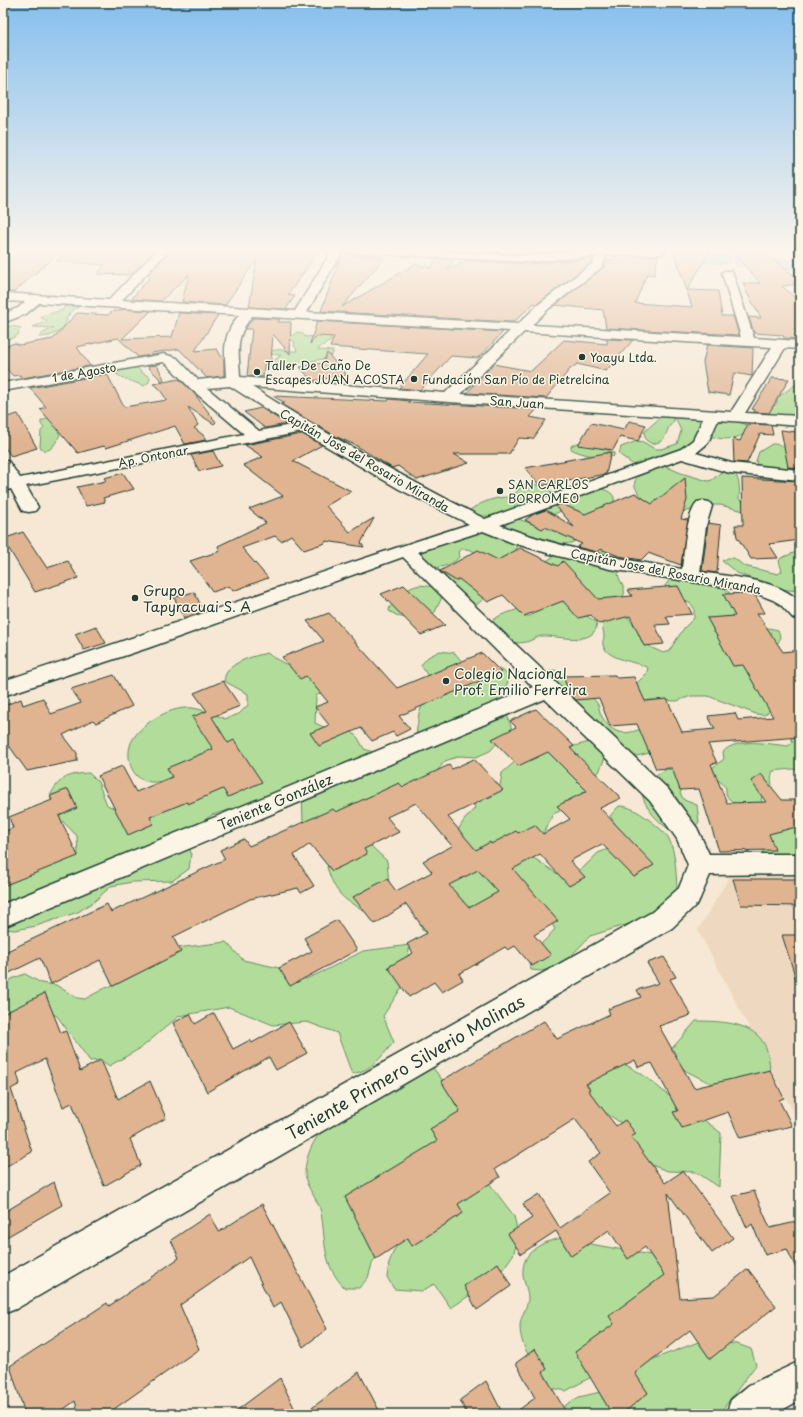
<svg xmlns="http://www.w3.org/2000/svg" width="803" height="1417" font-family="'Playpen Sans',sans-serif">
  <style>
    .built { fill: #efd8c0 }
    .green { fill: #b1dc9a; stroke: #688c67 }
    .water { fill: #96cff6; stroke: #6695a8 }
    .building { fill: #e0b391; stroke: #1f3d34; fill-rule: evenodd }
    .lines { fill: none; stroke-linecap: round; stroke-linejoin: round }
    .minor-casing { stroke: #1f3d34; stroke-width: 3 }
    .minor { fill: #fcf5e5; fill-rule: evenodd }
    .poi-dot { fill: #1f3d34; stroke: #fcf5e5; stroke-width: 1.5 }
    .labels { text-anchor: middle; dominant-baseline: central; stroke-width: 3; stroke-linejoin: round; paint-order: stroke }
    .far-poi-label { font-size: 12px; fill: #1f3d34; stroke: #fcf5e5; text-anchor: start }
    .far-street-label { font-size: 12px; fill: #1f3d34; stroke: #fcf5e5 }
    .poi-label { font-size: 14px; fill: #1f3d34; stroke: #fcf5e5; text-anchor: start }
    .street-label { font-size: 14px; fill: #1f3d34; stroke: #fcf5e5 }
    .near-street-label { font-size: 17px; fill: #1f3d34; stroke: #fcf5e5 }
  </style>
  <rect width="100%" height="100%" fill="#f6e8d4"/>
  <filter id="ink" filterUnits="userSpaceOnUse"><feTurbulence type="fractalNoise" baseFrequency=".025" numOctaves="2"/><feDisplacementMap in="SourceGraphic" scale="8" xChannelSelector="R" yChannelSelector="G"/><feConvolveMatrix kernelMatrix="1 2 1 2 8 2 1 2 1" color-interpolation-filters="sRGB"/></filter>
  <g filter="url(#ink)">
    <!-- built -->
    <path class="built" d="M177 273 242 276 221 307 167 303 182 285 164 284Z
      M730 876H800V1125L698 930Z"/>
    <!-- green -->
    <path class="green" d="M69 305 80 306 69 313 70 314 66 318 67 320 61 331 49 336 39 337 43 333 54 328 33 327 48 321 41 318V316L63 310 64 307Z
      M11 326 21 328 18 332 19 334 13 338 3 339V328Z
      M297 332 302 333 305 337 330 335 331 341 320 347 318 350 333 351V354L324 359 297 363 280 371H275L270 368V364L281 355 266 354C276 346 286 352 297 351L296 348 294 346 295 342 289 338Z
      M135 365 141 372 150 377 149 382 144 386 123 378 111 371Z
      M800 383V424L767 415 770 410 777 403V398L795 385Z
      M663 415 673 416 674 421C672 424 669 426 668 429 664 439 665 441 652 444L646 440 644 432Z
      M51 417 67 430 58 431 60 435C56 441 54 449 45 451L40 447 41 431 44 428 41 424V421Z
      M678 417 699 419 700 431 698 439 665 463V466L681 473 708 481 712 480 720 473 732 470C740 477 740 490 739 499L747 505 744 511 720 505H713L665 516C657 509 631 493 635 481 636 479 639 476 640 473V470L619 454 621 447 637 441 643 442 655 449H661L677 444 681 431 676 419Z
      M733 420 747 425 749 428C742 440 723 441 711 436L715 424 718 422Z
      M577 443C582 442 610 450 614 453V456C606 460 579 454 571 449V446Z
      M772 444C790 444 787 456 791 468 792 471 794 473 795 477L792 486 800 495V591L777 589 737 573 722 561 728 558H734L744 566 778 574 782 571 779 561 781 558 796 552 799 542 798 535 761 480 756 461 759 452Z
      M528 484C538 484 548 487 554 495L599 488C606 490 616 493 614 502L633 521 561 511 546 518 540 519 522 514 517 516 518 519 536 525 556 529 575 541C565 550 514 534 503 526 500 523 497 519 495 516H476L469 514 470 510C483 501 496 497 511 497L520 488Z
      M467 527 513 537 517 548C512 559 495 563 484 558 475 553 472 548 461 549L458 552 459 557C455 563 441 569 433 567 429 566 424 561 420 558L422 551 426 547Z
      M594 548C605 550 628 557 638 564L621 570 618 573C619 582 626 587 624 595 610 607 574 597 555 595 569 608 583 612 597 623 596 648 556 635 543 636 536 636 532 641 526 642 518 644 509 642 501 641L490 622 501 615 519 609 524 616H530L535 613 532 604 543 563 556 555 583 552Z
      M435 570 451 577 469 574 486 594C480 605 475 606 463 608Z
      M671 578 720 583 735 599V612L728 619 713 627V632C735 636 756 623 778 630 781 637 781 642 773 647L770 711 764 715 756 714 708 696H691L677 701 652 700 643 701 634 686 646 674 648 668C636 661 607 660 603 645 602 642 604 639 604 636 604 630 601 627 603 621L622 614 628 617 650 647 663 653 669 651 684 628 694 618V608L691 604 666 590 665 586Z
      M420 585 434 587 443 595 435 612 429 617 409 619 398 616 389 611C389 606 392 605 396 601 404 592 407 588 420 585Z
      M440 651 455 653 470 672 500 668 510 677 501 698 512 729 499 741 490 751 476 757 460 756 445 761 434 775 419 783 403 787 383 796 347 807 335 819 303 823 302 793 285 788 248 804 212 815 197 825 187 840 191 853 189 869 172 881 132 882 111 886 96 900 78 912 36 926 15 930 3 929V875L78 856 77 836 55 813 50 796C59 777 69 774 89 773L98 782 107 805 122 812 217 754C212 754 204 752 199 755 183 764 172 784 150 782 129 780 123 751 135 736 147 720 172 706 193 708 205 710 214 714 225 719L239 714 248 705V694L224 681C225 678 225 674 227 672 235 660 255 656 267 653L276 659 300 671 327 688 316 696 315 723 328 729 351 731 358 738 364 749 379 754 416 736 419 713 432 683 421 665 428 657Z
      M553 670C558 671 563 672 567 676 574 681 592 696 597 703 600 707 599 713 602 717 617 742 635 732 656 722L657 751C646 754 634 757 623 758 615 758 611 757 604 760L599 772 592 776 570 751 574 746 590 742C574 726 558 712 541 697V676Z
      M800 721V770L792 769 773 771C770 777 772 782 772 789L763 794 761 800C770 815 786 822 800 831V863L764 854 738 805C730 801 725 797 726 788L721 782 713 778 683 787 680 793 684 800 697 805 699 822 695 827 679 835C661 827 639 805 641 783L667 769 689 771 712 768 724 759 723 752C736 737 769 744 788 746L793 742 790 736Z
      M546 743 587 791 578 803 553 814 543 834 491 844 479 852 455 846C457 827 462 822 475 808L473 801 491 797 500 786 502 773 518 759Z
      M619 806C630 806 638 812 647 818 654 824 662 829 668 837 676 850 677 882 677 898L664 913 590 936 570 957 552 968 541 971 531 970C525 953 533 951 544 941 548 938 551 933 555 929L535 897 468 907 428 933 422 930 419 921 435 890 516 851 534 858 556 873H565L575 872 583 868 598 853 613 847 618 829 610 816Z
      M370 845 387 861 389 884 377 897 362 909C341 899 334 890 327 867L335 851Z
      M226 942 243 960 279 968 296 977 306 979 324 971 363 951 410 945 402 987 383 1016 394 1042C380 1058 373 1070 352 1074L337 1033 307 1022 273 1025 229 1007 179 1016 141 1048 109 1066 101 1060 90 1061 57 1016 49 1012 3 1028V984L14 978 25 974 41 983 56 985 77 998 85 999 105 988 113 986 154 965 177 948Z
      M696 1021C740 1021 775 1027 769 1081L750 1090 710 1083 686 1071 668 1053Z
      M615 1061C641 1069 657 1087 678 1103 693 1113 708 1122 721 1133L719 1187 696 1172 668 1171 654 1166 635 1149 627 1127 606 1113 584 1091 589 1082Z
      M430 1064 451 1091 454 1102 461 1113 372 1264 368 1278 359 1288H345C322 1265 326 1243 321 1212 318 1198 305 1188 305 1173 305 1157 314 1138 325 1127 333 1120 345 1115 354 1110 379 1095 405 1080 430 1064Z
      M489 1183 514 1216 517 1229V1243L513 1255 498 1276 451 1308 434 1284 422 1291 394 1289 387 1277 389 1263 394 1250 403 1238 466 1191Z
      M572 1237 585 1243 651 1255 666 1274 593 1376 566 1391C562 1390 555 1389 551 1387 549 1385 546 1380 544 1377 532 1362 520 1346 520 1326 520 1316 529 1306 528 1296 527 1287 522 1280 523 1270 524 1246 553 1238 572 1237Z
      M701 1341 737 1344 751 1349 756 1365 719 1414H558L567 1404 579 1397 609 1390 648 1361Z"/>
    <!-- water -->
    <path class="water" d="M662 248H676L684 252 730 257V264C716 263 668 262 662 248Z
      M735 257 800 261V269L735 265Z"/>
    <!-- building -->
    <path class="building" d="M72 248H137L156 249 131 275 97 274 105 265 56 261Z
      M205 248H253L252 249 263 251 317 253 288 295 295 296 286 309 249 307 257 259 225 305 182 302 189 274 161 301 131 299 151 276 147 275 171 250 203 251Z
      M489 248H523L542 253 528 254 482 252Z
      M673 248H712L687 290 718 291 722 316H733L739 335 606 328 603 310 555 305 603 268 607 260H614L615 256H658L654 275 647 274 635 303 692 307Z
      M729 248 761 251 800 279V284L782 286 800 303V339L784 338 783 335 754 333 749 317 761 318 747 293 743 283H760Z
      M35 249 62 250 14 292H3V265L20 252 30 253Z
      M342 254 384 258 342 307 415 264 431 268 436 259H453L448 270 467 260 528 264 593 259 592 262 537 304 534 303 516 320 512 322 321 311Z
      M122 309 151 311 122 339 172 337 179 313 218 315 195 351 217 349 224 361V376L207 378 179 349 151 353 152 355 138 357 118 338 77 347 90 366 22 378 20 375 13 376 3 365V347L15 343 19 345 53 339 77 313 108 315 113 311H120Z
      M253 318 280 319 278 322H291L290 354 273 334 271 361H265L263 377 247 376 252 329H245Z
      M317 321 503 332 478 358 451 356 420 390 399 388 428 354 330 347 334 337 317 336 310 344Z
      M607 339 633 340 606 371 577 364 572 368H571L546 398 467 393 493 364 531 371 564 340 607 344Z
      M707 345 753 348 752 376 734 373 729 395 708 392 703 362Z
      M327 353 347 375 312 381 300 367 323 363Z
      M157 365 164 379 162 381 147 366Z
      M107 374 124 407 167 400 158 387 153 384 179 379 193 392 216 422 214 424 188 407 198 425 194 428 203 435 206 440 185 444 175 426 106 448 104 446 78 453 40 409 46 407 30 388Z
      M772 378 789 379 769 413 754 412 755 410 752 409Z
      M273 396 388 401 389 399 410 401 408 402 537 409 530 417 546 420 533 439 519 438 509 454H454L469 463 417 480 398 466 392 468 355 445 337 437 281 404 285 403Z
      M261 408 287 424 265 428 244 412Z
      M18 414 37 448 11 456 3 445V418Z
      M629 421 646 425 638 441 620 437 613 450 578 445 591 423 624 430Z
      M748 424 771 425 773 435 760 434 747 463 734 462 733 439 740 441Z
      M781 430 796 432 800 448V468L788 467Z
      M302 434 322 445 293 461 351 491 326 506 350 532 374 518 361 543 364 547 326 541 325 543 304 550 291 535 281 541 275 536 242 548 268 578 233 591 229 586 213 592 190 561 220 551 218 546 266 523 249 509 283 496 243 465 263 457 245 445Z
      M213 451 221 466 199 471 191 455Z
      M611 452 606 474 540 486 525 468Z
      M123 473 134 489 103 498 105 502 86 506 77 487 106 481 104 478Z
      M685 478 687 500 681 519 688 520 681 565 648 553 641 560 619 556 600 549 597 552 577 547 582 544 545 527 542 529 525 520 534 514 546 510 574 527 556 506 562 504 585 514 635 493 652 504Z
      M742 478 800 481V540L769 544 778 558 751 559 737 537 735 525H743Z
      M708 523 721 525 717 573 702 571Z
      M23 532 47 568 68 561 78 578 35 592 3 539Z
      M520 548 558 566 563 561 598 599 632 596 628 590 678 586 692 614 666 616 670 624 655 625 664 644 644 646 630 616 599 624 591 615 578 618 563 601 524 616 503 595 488 602 459 579 456 581 440 571 478 550 498 560Z
      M404 585 445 625 421 635 381 594Z
      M194 592 204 611 184 618 174 597Z
      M751 593 755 595 765 613H757L783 652 800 650V737L708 744 717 763 711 764 727 803 766 802 751 781 761 774 782 800H800V826L769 834 775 850 719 851 699 789 680 790 672 768 656 769 637 724 610 726 599 698 576 700 569 693 563 676 615 675 617 678 634 677 645 701 667 699 682 732 715 729 708 716 735 713 738 720 773 717 743 665 733 666 707 618 735 616 723 594Z
      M329 613 397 688 482 653 501 672 399 716 410 729 396 736 393 732 372 741 361 728 319 746 310 733 329 725 315 707 328 702 306 676 300 679 282 657 324 641 307 621Z
      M96 626 106 643 84 650 75 634Z
      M114 675 132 706 96 723 93 720 63 735 77 753V761L27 771 10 747 3 750V706L21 699 23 705 43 698 51 714 81 703 71 689Z
      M223 681 240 706 212 717 228 743 234 740 262 782 228 797 223 789 188 804 187 802 150 817 153 824 128 835 98 776 122 766 136 792 172 777 167 768 213 749 192 717 207 711 194 693Z
      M536 709 574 746 570 748 621 798 600 808 654 865 634 877 602 844 570 861 585 877 569 886 540 854 513 869 558 921 534 935 551 955 532 966 515 946 508 950 505 947 459 974 463 980 442 992 434 982 409 997 388 967 413 953 407 944 427 933 406 904 375 924 353 897 387 879 396 891 432 872 423 861 452 846 416 803 387 817 399 832 364 849 367 854 332 871 310 844 294 855 314 886 301 893 298 888 250 899 173 937 181 952 113 986 100 960 51 984 40 958 3 976V953L107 904 111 912 225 859 220 850 244 839 249 846 333 809 336 812 399 783 403 787 449 765 452 769 474 759 503 790 448 817 476 850 490 842 491 844 516 831 518 833 535 825 543 834 570 819 557 806 587 791 548 752 518 766 492 739 516 727 510 721ZM478 870 498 892 469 908 449 885Z
      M68 789 77 808 59 816 78 856 3 886V832L13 828 9 817 52 800 50 796Z
      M733 879H800V906L741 905Z
      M337 920 357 950 290 986 279 968 312 951 304 938Z
      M782 935H800V981L797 982Z
      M664 957 676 977 670 979 691 1015 659 1026 694 1088 770 1070 784 1098 779 1100 792 1126 740 1138 728 1112 682 1128 673 1112 678 1111 652 1063 638 1067 635 1060 586 1084 590 1089 588 1090 616 1126 625 1120 636 1134 631 1137 665 1183 683 1171 733 1238 712 1253 668 1193 680 1298 714 1296 748 1269 776 1306 710 1359 690 1330 635 1373 648 1393 622 1414H612L575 1352 614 1324 609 1316 664 1275 645 1247 628 1259 609 1230 571 1256 556 1231 521 1254 508 1234 532 1218 523 1204 539 1194 560 1228 610 1193 588 1162 601 1153 575 1119 495 1169 500 1177 458 1204 463 1213 412 1246 408 1238 376 1259 345 1197 437 1141 430 1129 460 1111 441 1081 544 1021 557 1039 610 1014 608 1009 641 997 637 990 659 983 647 963Z
      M45 993 61 1033 66 1031 80 1071 101 1060 118 1099 150 1081 166 1118 130 1139 141 1165 104 1186 72 1103 63 1107 45 1059 17 1073 20 1084 11 1089 32 1152 3 1168V1014Z
      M214 1013 233 1049 250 1040 252 1043 289 1022 307 1053 276 1070 269 1057 207 1092 173 1023 190 1014 195 1024Z
      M54 1182 62 1205 3 1239V1213Z
      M754 1191 770 1228 800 1221V1277L787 1249 765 1255 752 1224 747 1228 733 1196Z
      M262 1204 327 1329 303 1347 281 1302 273 1308 249 1257 180 1305 199 1349 107 1414H79L75 1401 57 1414H25L10 1366 107 1303 109 1306 179 1258 171 1240 210 1214 219 1232Z
      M498 1263 511 1286 477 1310 464 1286Z
      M535 1349 547 1369 543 1372 567 1414H513L535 1398 516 1363Z
      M359 1372 381 1414H304Z
      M280 1378 297 1414H232Z
      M486 1381 503 1414H467L460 1400Z"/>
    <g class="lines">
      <!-- minor casing -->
      <g class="minor-casing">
        <path id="minor" d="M159 248H171L122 300 295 311 331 252 324 250 322 248H388L528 256 599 248 659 249 665 252 663 254 607 255 602 267 547 310 532 325 741 337 722 273 724 271H732L754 338 800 341V349L785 348 745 413 800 416V426L718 420 708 443 696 453 731 463 800 470V480L730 473 682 459 500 525C559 548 620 559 682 569 685 548 685 520 697 502L703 501 709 502 712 506 706 526 700 572C731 577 778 579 800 602V620L793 618 780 604 773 600 750 591 610 569 554 555 513 543 483 531 418 552 668 789 697 828 709 854H800V874L710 875 698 903 672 928 16 1309 3 1314V1276L652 912 679 888 688 865 677 839 650 801 545 699 3 927V904L533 687 403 557 148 648 3 696V681C159 630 313 574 469 524L399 489 302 432 26 486 38 507 35 511 29 512 23 511 11 489 3 491V481L6 480 3 477V460L9 462 20 478 244 434 190 388 167 364 163 362 3 391V383L164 354 177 358 198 380 226 377C225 351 221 337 239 315L39 303 26 314 3 323V314L18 308 25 302 3 301V293L109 300ZM342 252 528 262 596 256 593 263 539 304 518 324 307 312ZM252 316 510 331 445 393 240 377C239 351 234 338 252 316ZM524 332 749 346 772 347 731 412 461 394ZM230 386 291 425 259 431 207 388ZM252 387 449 402 703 419 693 440 681 449 485 519C405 478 327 435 252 387Z
          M800 1361V1400L775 1414H726L731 1400 749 1385Z"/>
      </g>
      <!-- minor -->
      <use href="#minor" class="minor"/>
    </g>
  </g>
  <!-- sky -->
  <linearGradient id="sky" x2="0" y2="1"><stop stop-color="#87bfee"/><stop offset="0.56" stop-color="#fbf5ec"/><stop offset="1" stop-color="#fbf5ec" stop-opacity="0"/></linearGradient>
  <rect width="803" height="446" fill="url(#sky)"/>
  <!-- markers -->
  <g class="poi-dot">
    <circle cx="582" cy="357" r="4"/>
    <circle cx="257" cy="372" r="4"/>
    <circle cx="414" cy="379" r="4"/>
    <circle cx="500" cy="491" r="4"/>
    <circle cx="135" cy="598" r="4"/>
    <circle cx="446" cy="681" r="4"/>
  </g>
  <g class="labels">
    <!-- far-poi labels -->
    <g class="far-poi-label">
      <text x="590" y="357">Yoayu Ltda.</text>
      <text x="265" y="365">Taller De Caño De<tspan x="265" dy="14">Escapes JUAN ACOSTA</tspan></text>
      <text x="422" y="379">Fundación San Pío de Pietrelcina</text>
      <text x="508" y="484">SAN CARLOS<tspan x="508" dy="14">BORROMEO</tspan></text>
    </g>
    <!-- far-street labels -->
    <g class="far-street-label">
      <text transform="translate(84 372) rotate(-10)">1 de Agosto</text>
      <text transform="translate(517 402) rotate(4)">San Juan</text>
      <text transform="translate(153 456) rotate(-11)">Ap. Ontonar</text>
      <text transform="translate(365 460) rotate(30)">Capitán Jose del Rosario Miranda</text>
      <text transform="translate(666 571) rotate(11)">Capitán Jose del Rosario Miranda</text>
    </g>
    <!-- poi labels -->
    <g class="poi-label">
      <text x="143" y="590">Grupo<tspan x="143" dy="16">Tapyracuai S. A</tspan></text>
      <text x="454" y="673">Colegio Nacional<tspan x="454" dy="16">Prof. Emilio Ferreira</tspan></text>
    </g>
    <!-- street labels -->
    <g class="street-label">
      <text transform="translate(275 802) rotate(-23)">Teniente González</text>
    </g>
    <!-- near-street labels -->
    <g class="near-street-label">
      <text transform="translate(405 1067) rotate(-30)">Teniente Primero Silverio Molinas</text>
    </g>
  </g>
  <!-- margin -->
  <rect width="803" height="1417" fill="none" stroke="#fcf5e5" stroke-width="16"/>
  <rect x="8" y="8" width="787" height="1401" fill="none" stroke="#1f3d34" stroke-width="1.5" filter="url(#ink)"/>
</svg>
